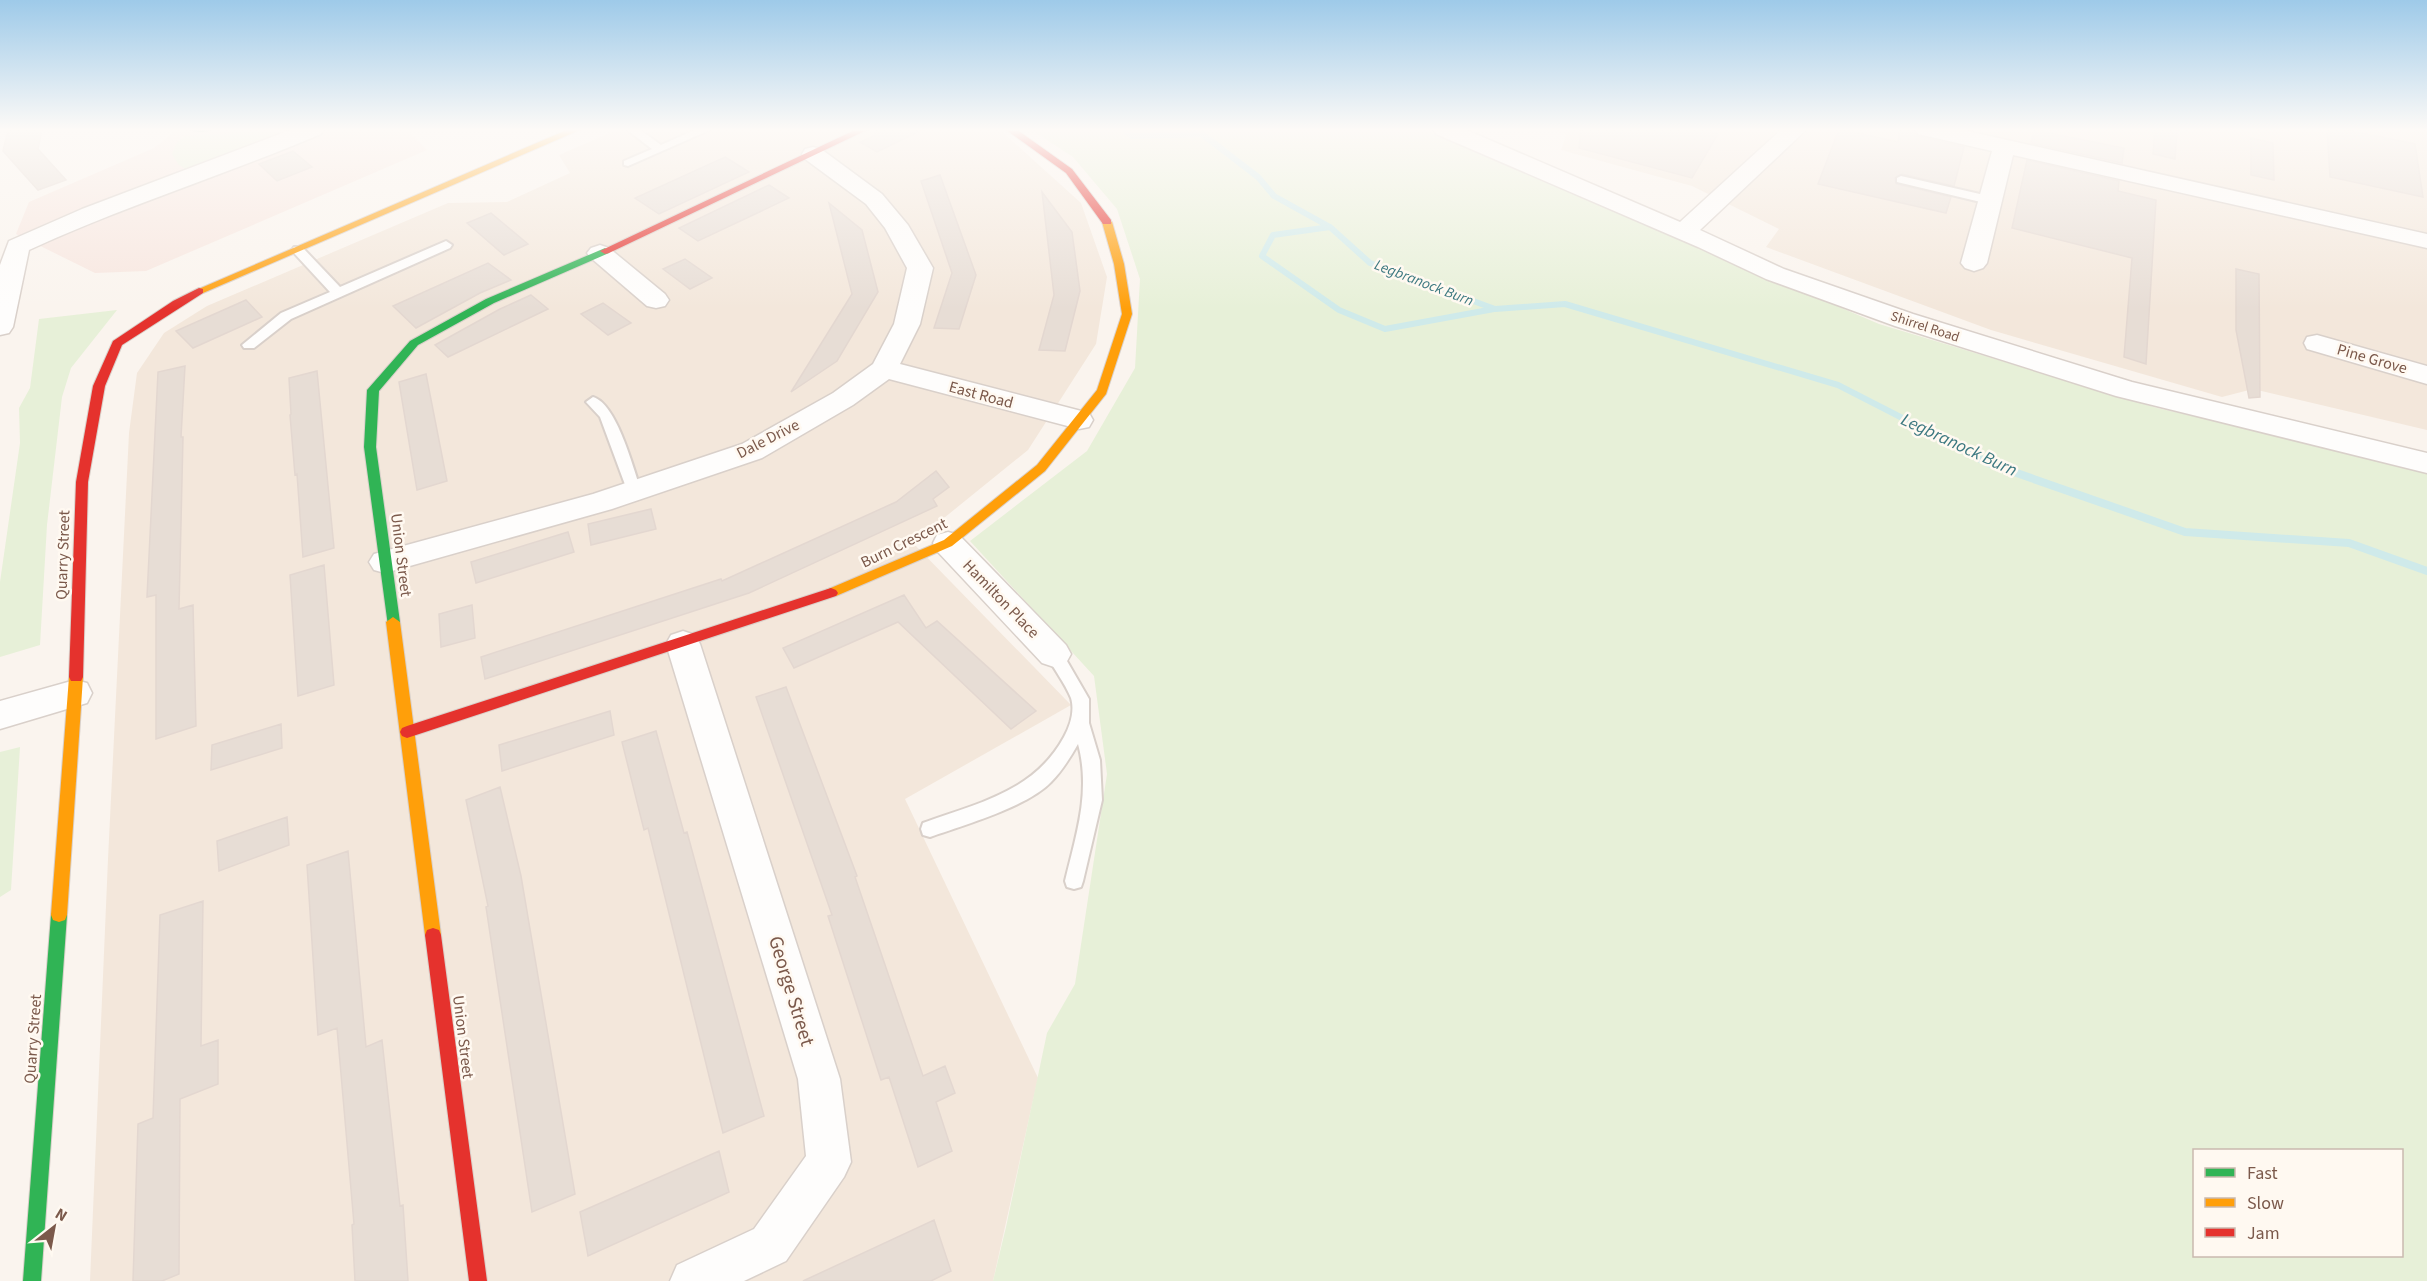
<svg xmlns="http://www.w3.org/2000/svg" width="2427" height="1281" font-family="'Source Sans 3',sans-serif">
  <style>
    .residential { fill: #f3e7db }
    .commercial { fill: #f7e6df }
    .green { fill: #e7f0d8; fill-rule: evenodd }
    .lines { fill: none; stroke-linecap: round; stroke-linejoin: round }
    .stream-far1 { stroke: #cfeaea; stroke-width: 6 }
    .stream { stroke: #cfeaea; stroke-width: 8 }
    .building { fill: #e7ddd5; stroke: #e3d7d0; stroke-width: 1.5 }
    .lane-casing { stroke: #d9d0ca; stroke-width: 4 }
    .street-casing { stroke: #d9d0ca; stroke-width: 3 }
    .fast-casing { stroke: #d9d0ca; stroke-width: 2 }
    .slow-casing { stroke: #d9d0ca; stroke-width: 2 }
    .jam-casing { stroke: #d9d0ca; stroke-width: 2 }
    .lane { fill: #fefdfc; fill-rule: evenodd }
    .street { fill: #fefdfc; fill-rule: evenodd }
    .fast { fill: #30b455; fill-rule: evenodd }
    .slow { fill: #ff9f0a; fill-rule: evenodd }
    .jam { fill: #e5322d; fill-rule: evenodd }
    .labels { text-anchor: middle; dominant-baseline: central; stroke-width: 5; stroke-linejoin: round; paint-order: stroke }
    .far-street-label { font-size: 14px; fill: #7b594b; stroke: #fff9f1 }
    .far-water-label { font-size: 15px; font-style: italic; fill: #3c7880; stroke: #fff9f1 }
    .street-label { font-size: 16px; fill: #7b594b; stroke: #fff9f1 }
    .water-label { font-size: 18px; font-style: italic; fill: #3c7880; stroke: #fff9f1 }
    .near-street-label { font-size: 20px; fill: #7b594b; stroke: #fff9f1 }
  </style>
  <rect width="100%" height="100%" fill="#faf4ee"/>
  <!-- residential -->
  <path class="residential" d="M619 129H999L1081 203 1107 277 1096 344 1028 450 913 543 1071 705 905 799 1038 1078 993 1281H90L108 859 129 433 137 373 164 333 207 306 448 203 507 202 570 173 559 155Z
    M1550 129H2427V430L2253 389 2222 397 1991 330 1766 247 1779 229 1692 186 1561 150 1567 134Z"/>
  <!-- commercial -->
  <path class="commercial" d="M178 129H406L427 150 146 271 95 273 16 234 29 202 154 148Z"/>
  <!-- green -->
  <path class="green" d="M1030 129H1424L1879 324 2157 408 2427 469V1281H993L1006 1227 1047 1033 1075 984 1107 774 1094 676 970 541 1087 451 1135 368 1140 279 1117 209 1073 157ZM2194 1150H2402V1256H2194Z
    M281 130 282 135 187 170 178 164 172 154 176 144 184 136Z
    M117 310 71 368 62 397 47 525 40 645 0 657V582L20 443 19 408 30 388 39 319Z
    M20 747 11 890 0 897V752Z"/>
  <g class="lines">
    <!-- stream-far1 -->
    <path class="stream-far1" d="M1123 129 1132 136 1202 134 1258 177 1274 196 1330 227 1273 235 1262 256 1339 310 1385 329 1494 309
      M1330 227 1370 263 1495 309 1565 304 1838 385 1918 426"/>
    <!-- stream -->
    <path class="stream" d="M1915 425 1988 463 2185 532 2349 543 2427 571"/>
  </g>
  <!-- building -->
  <path class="building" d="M8 129H42L38 149 66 180 38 190 3 151Z
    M878 129H924L877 152 860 142 874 136Z
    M1581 129H1701L1718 134 1692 178 1579 148Z
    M1839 129 1898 142 1900 129H1913L1917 136 1964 147 1954 186 1902 174 1895 178 1896 184 1951 197 1946 213 1818 184Z
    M2155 129H2177L2175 159 2153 154Z
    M2327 129H2342L2415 144 2423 197 2330 177Z
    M2034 130 2124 148 2122 163 2031 143Z
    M2251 138 2273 143 2274 180 2251 175Z
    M293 151 312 167 277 181 259 164Z
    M725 157 749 172 659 214 635 198Z
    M2027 160 2119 181 2118 191 2156 200 2146 364 2124 357 2132 258 2012 228Z
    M940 175 976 275 959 329 934 328 952 273 921 181Z
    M769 185 789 198 698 241 679 228Z
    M1042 192 1072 232 1080 291 1065 351 1039 350 1054 295Z
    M829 203 862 230 878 292 837 361 791 392 852 294Z
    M491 213 528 244 504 255 467 223Z
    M685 259 712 278 690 289 663 269Z
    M488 263 511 280 480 293 416 328 393 306Z
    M2236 269 2259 274 2260 397 2249 398 2236 330Z
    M531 295 548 309 448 357 435 345 500 309Z
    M246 300 262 317 193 348 176 331Z
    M603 303 631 323 608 335 581 314Z
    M185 366 181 437H183L179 609 193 605 196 726 156 739V595L147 597 158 372Z
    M317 371 334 548 303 557 297 474 295 475 290 415 291 414 289 378Z
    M426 374 447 481 417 490 399 382Z
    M936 471 949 487 933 499 937 506 749 593 485 679 481 657 721 579 722 581 896 502Z
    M651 509 656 529 591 545 588 524Z
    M568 532 574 552 476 583 471 562Z
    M324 565 334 685 298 696 290 575Z
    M904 595 926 628 937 621 1036 711 1011 729 898 622 794 668 783 648Z
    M472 605 475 638 441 647 439 614Z
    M786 687 857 876 855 877 923 1076 945 1066 955 1093 936 1102 952 1151 918 1167 889 1077 881 1080 828 916 832 915 756 697Z
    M610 711 614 735 502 771 499 745Z
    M281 724 282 748 211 770 212 745Z
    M656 731 684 833 687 832 764 1116 723 1133 648 828 644 830 622 742Z
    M500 787 521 876 575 1194 532 1212 486 907 488 906 466 800Z
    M287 817 289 845 219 871 217 841Z
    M348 851 366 1047 382 1040 400 1206 403 1205 408 1281H355L352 1225 354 1224 337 1028 318 1035 307 865Z
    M203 901 201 1046 218 1040V1084L180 1099 179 1274 162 1281H133L138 1124 153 1118 160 915Z
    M719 1151 729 1192 588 1256 580 1212Z
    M934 1220 951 1271 931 1281H803Z"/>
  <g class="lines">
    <!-- lane casing -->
    <g class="lane-casing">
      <path id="lane" d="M626 129H639L661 145 697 129H712L628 166 624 165V161L652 149Z
        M1901 176 1993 197 1995 200 1989 204 1897 182V178Z
        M446 241 452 245 450 248 291 319 254 348H244L242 345 281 313 330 292 294 253 292 250 294 247H302L340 287Z
        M593 397C617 404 633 468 641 490L639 494H629L627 490 600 417 586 402Z
        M1054 648 1060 649 1089 699V723L1100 760 1102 800 1083 881 1081 887 1074 889 1067 887 1065 881C1076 835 1091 792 1078 744 1070 758 1062 771 1051 782 1027 807 964 825 930 837L923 835 921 829 923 823C978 803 1034 792 1064 737 1070 726 1075 711 1071 698 1065 683 1053 668 1046 654L1048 649Z"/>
    </g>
    <!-- street casing -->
    <g class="street-casing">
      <path id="street" d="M293 129H324L321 134C225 175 124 206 29 250L13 327 9 333 0 335V265L9 241 82 209Z
        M1433 129H1464L1680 222 1782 129H1807L1700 230 1784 269 1913 314 2132 382 2427 453V473L2116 396 1895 326 1766 279 1698 247 1436 134Z
        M1915 129H1958L2427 234V248L2013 155 1987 263 1983 268 1974 271 1965 268 1961 263 1992 151 1918 134Z
        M813 147 821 149 882 194 908 225 933 268 920 324 900 364 1089 413 1093 420 1089 427 1079 429 889 379 853 405 762 458 612 509 385 573 374 570 369 562 374 554 593 494 742 444 833 393 873 364 894 324 907 268 885 228 866 204 805 159 802 154 805 149Z
        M600 245 609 248 665 294 669 300 665 306 656 308 647 306 591 258 587 253 591 248Z
        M2317 335 2427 366V384L2307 349 2304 343 2307 337Z
        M948 532 959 535 1066 645 1071 654 1066 663 1054 667 1042 663 937 551 933 543 937 535Z
        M683 631 695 635 700 644 840 1079 851 1162 844 1177 786 1261 744 1281H670L677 1265 754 1229 806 1156 798 1079 666 644 671 635Z
        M75 680 87 683 92 693 87 703 0 729V701Z"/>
    </g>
    <!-- fast casing -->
    <g class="fast-casing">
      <path id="fast" d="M189 129H213C208 133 194 133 189 129Z
        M605 248 610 251 609 253 494 303 418 345 379 391 376 447 400 622 398 626H388L364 447 367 390 410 341 486 299Z
        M59 908 65 910 67 915 41 1281H23L51 915 53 910Z"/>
    </g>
    <!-- slow casing -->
    <g class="slow-casing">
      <path id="slow" d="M569 129H582L203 293H195L194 291Z
        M1107 219 1112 222 1124 264 1132 314 1106 394 1045 471 952 546 836 596H826L824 593 826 590 944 540 1037 465 1097 390 1122 314 1114 264 1102 222Z
        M393 617 400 622 441 935 439 940 433 942 427 940 425 935 386 622Z
        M76 672 81 673 83 677 67 915 65 920 59 922 53 920 51 915 69 677 71 673Z"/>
    </g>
    <!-- jam casing -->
    <g class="jam-casing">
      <path id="jam" d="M857 129H869L609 253 605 254 600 251Z
        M1005 129H1016L1072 169 1111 220V224H1103L1066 173Z
        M199 288 203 289V293L122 345 105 386 88 482 83 677 81 681H71L69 677 76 482 93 386 113 341 173 301Z
        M831 588 836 590 838 593 836 596 407 738 402 736 400 732 402 728 407 726Z
        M433 928 439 930 441 935 487 1281H469L425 935 427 930Z"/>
    </g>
    <!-- lane -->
    <use href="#lane" class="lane"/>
    <!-- street -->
    <use href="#street" class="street"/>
    <!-- fast -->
    <use href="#fast" class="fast"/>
    <!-- slow -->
    <use href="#slow" class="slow"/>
    <!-- jam -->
    <use href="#jam" class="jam"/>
  </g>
  <!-- sky -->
  <linearGradient id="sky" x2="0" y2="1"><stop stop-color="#9ecae9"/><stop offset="0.42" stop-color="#fdfaf7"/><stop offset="1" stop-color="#fdfaf7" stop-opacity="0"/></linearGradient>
  <rect width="2427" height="309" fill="url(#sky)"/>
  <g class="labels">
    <!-- far-street labels -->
    <g class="far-street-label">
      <text transform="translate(1925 327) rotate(18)">Shirrel Road</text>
    </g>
    <!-- far-water labels -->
    <g class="far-water-label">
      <text transform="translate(1424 283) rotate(21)">Legbranock Burn</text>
    </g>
    <!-- street labels -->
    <g class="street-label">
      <text transform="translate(2372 359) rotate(16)">Pine Grove</text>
      <text transform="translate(981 395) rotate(15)">East Road</text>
      <text transform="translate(768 439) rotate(-27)">Dale Drive</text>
      <text transform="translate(904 543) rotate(-26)">Burn Crescent</text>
      <text transform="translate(63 555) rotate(-88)">Quarry Street</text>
      <text transform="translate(401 555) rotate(83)">Union Street</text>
      <text transform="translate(1001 599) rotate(46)">Hamilton Place</text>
      <text transform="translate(463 1037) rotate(83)">Union Street</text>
      <text transform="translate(33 1039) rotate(-86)">Quarry Street</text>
    </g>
    <!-- water labels -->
    <g class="water-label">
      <text transform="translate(1959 445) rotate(25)">Legbranock Burn</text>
    </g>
    <!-- near-street labels -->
    <g class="near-street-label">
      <text transform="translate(791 991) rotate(73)">George Street</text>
    </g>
  </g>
  <!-- legend -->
  <rect x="2193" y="1149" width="210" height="108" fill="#fff9f1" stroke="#cab9af" stroke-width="1.5"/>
  <rect x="2205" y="1168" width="30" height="9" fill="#30b455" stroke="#cab9af" stroke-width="1.5"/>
  <text x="2247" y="1179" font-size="18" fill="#7b594b">Fast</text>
  <rect x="2205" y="1198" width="30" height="9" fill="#ff9f0a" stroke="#cab9af" stroke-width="1.5"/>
  <text x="2247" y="1209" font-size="18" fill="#7b594b">Slow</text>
  <rect x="2205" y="1228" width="30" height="9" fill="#e5322d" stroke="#cab9af" stroke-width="1.5"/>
  <text x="2247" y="1239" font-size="18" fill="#7b594b">Jam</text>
  <!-- north arrow -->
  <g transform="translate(54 1227) rotate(31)" stroke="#fff9f1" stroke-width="4.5" paint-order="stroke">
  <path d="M0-4.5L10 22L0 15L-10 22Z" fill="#7b594b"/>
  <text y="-9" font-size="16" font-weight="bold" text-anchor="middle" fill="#7b594b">N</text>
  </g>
</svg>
